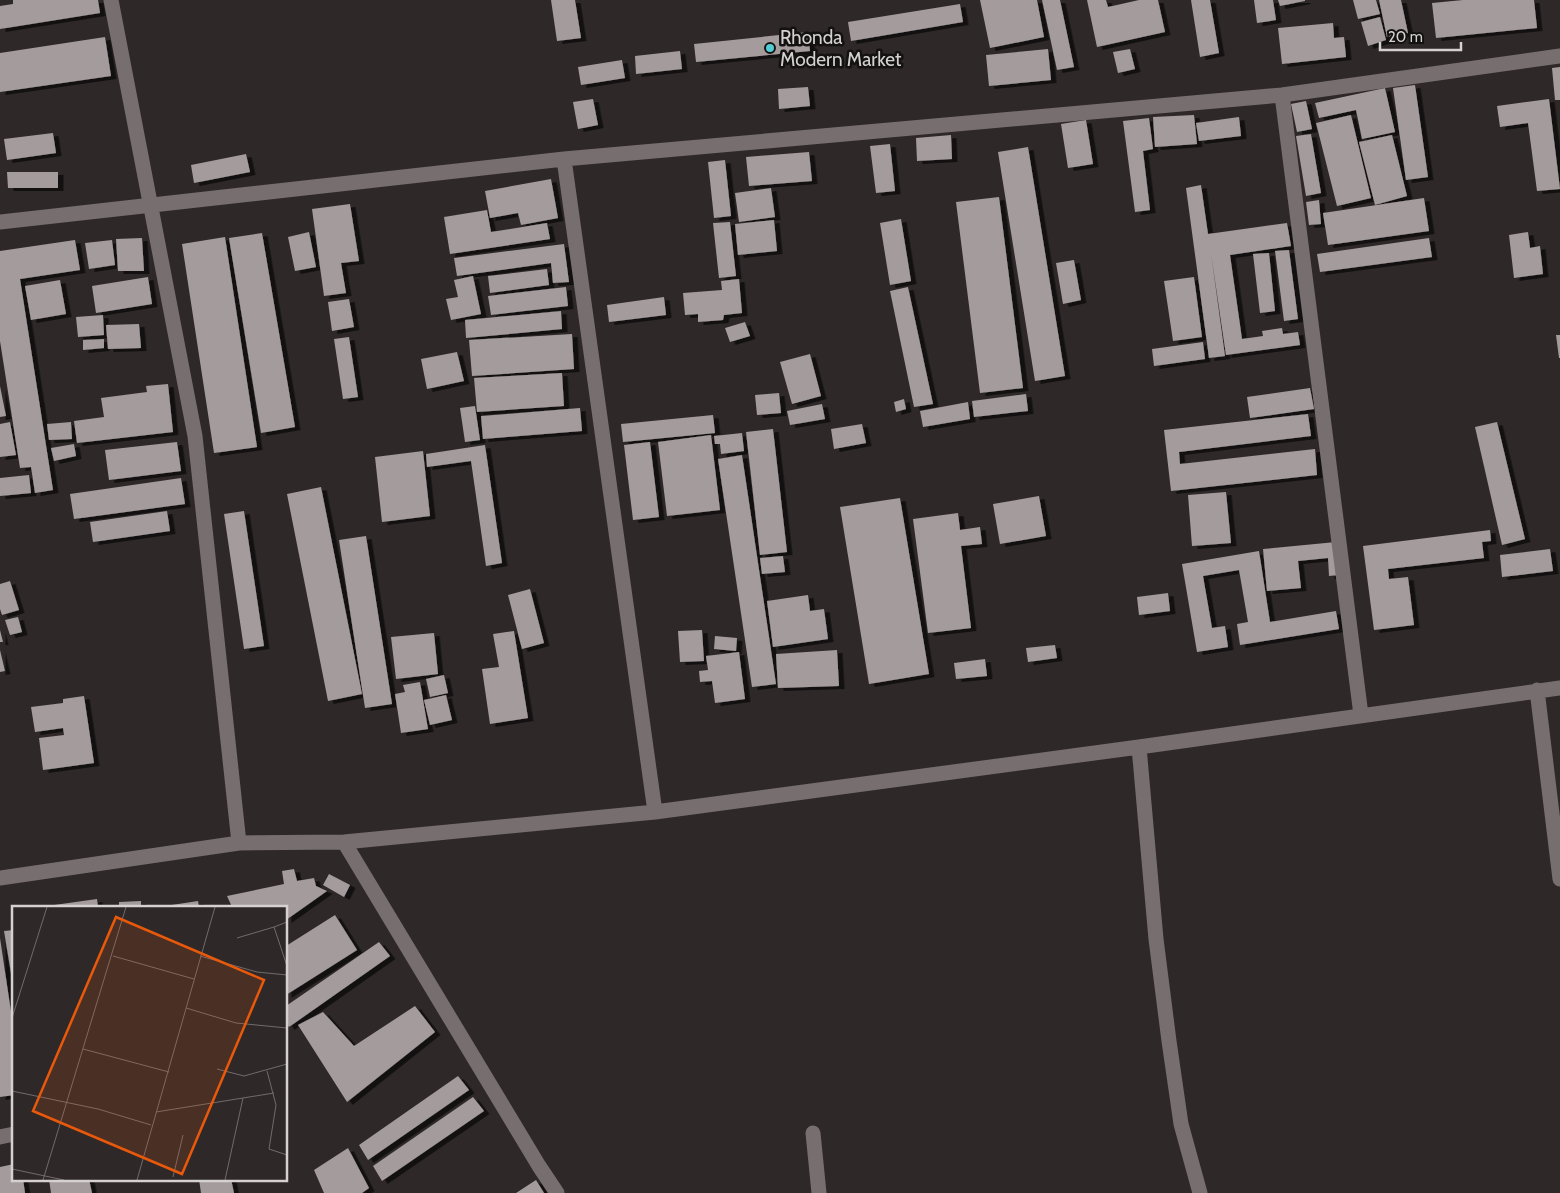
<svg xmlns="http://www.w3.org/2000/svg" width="1560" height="1193" font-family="Cabin,sans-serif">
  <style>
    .building { fill: #a49c9c; filter: url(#shadow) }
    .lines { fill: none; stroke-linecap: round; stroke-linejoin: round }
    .minor { stroke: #776f6f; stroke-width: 15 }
    .poi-dot { fill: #51ccd3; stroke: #141211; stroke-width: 2 }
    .labels { text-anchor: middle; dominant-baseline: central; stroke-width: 5; stroke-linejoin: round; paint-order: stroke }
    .poi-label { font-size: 19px; fill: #d5d1d0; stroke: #141211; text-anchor: start }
    .inset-road { fill: none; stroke: #716c6b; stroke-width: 1 }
    .view { fill: #e8590c; fill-opacity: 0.15; stroke: #e8590c; stroke-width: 2.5 }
    .inset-edge { fill: none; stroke: #d5d1d0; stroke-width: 2.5 }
  </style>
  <defs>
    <filter id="shadow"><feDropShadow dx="5.5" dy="3" stdDeviation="0" flood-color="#0009"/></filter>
  </defs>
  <rect width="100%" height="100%" fill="#2e2828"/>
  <!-- building -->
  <path class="building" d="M13 0H98L100 13 0 29V6L13 4Z
    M551 0H575L581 38 557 41Z
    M980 0H1037L1044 37 990 48Z
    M1042 0H1060L1074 67 1057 70Z
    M1087 0H1106L1108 7 1139 0H1158L1165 32 1097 47Z
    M1191 0H1210L1219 53 1200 57Z
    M1254 0H1273L1276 20 1257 23Z
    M1278 0H1305V1L1280 6Z
    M1353 0H1376L1380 14 1358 19Z
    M1379 0H1401L1408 33 1387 37Z
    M1463 0H1534L1537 28 1436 38 1432 3Z
    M960 4 963 22 851 41 848 22Z
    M1380 17 1386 40 1368 46 1361 22Z
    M1333 23 1334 38 1344 37 1346 57 1282 64 1278 28Z
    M808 32 810 51 696 62 694 44Z
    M105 37 111 76 0 92V53Z
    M1048 49 1051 80 989 86 986 55Z
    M1130 49 1135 69 1118 73 1113 52Z
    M680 51 682 69 636 74 635 56Z
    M622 60 625 78 581 85 578 67Z
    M1560 67V100H1555L1552 68Z
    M1415 85 1428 177 1406 180 1393 88Z
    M808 87 810 106 779 109 778 89Z
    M1385 88 1395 132 1362 139 1356 110 1319 118 1315 103Z
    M593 99 598 125 578 129 573 102Z
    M1549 99 1560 189 1537 191 1528 123 1500 127 1497 106Z
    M1306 101 1312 129 1297 132 1291 104Z
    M1194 115 1197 144 1155 147 1153 117Z
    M1351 115 1371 198 1337 206 1316 123Z
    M1239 117 1241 136 1199 141 1196 123Z
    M1149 118 1153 149 1143 151 1150 210 1135 212 1123 121Z
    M1086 120 1093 164 1068 168 1061 124Z
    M53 133 56 153 7 160 4 139Z
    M1311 134 1321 193 1306 196 1296 136Z
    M951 135 952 159 917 161 916 138Z
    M1392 135 1407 196 1375 205 1359 142Z
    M890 144 895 191 876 193 870 146Z
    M1028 147 1065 376 1035 381 998 152Z
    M809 152 812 181 749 186 746 157Z
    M246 154 250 172 194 183 191 165Z
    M725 160 731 216 714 218 708 162Z
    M7 172H58V188H8Z
    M551 179 558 218 521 225 518 213 490 218 485 191Z
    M1201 185 1208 234 1287 223 1291 246 1230 255 1242 339 1263 336 1262 331 1282 328 1283 334 1298 332 1300 345 1226 355 1211 253 1225 356 1209 358 1186 188Z
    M771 188 775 217 739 222 735 193Z
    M999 197 1023 388 980 393 956 202Z
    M1424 198 1429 231 1328 245 1323 213Z
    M1319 200 1321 224 1309 225 1306 202Z
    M350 204 359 261 341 263 346 293 324 296 312 209Z
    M487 210 491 232 547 223 550 239 450 254 444 217Z
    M901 219 911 281 890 285 880 223Z
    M774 220 777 251 738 255 735 224Z
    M730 222 736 276 719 278 713 223Z
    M309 232 316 267 295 271 288 237Z
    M1528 232 1530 248 1540 246 1543 274 1514 278 1509 235Z
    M262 233 295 427 261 433 229 238Z
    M225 237 257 447 214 453 182 244Z
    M142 238 144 271H118L116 239Z
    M1429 238 1432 257 1320 272 1317 254Z
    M75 240 80 270 20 279 53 490 35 493 31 467 20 468 0 341V251Z
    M112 240 115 265 89 269 85 243Z
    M564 244 569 282 553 283 551 263 457 276 454 258Z
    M1289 250 1298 319 1284 321 1275 251Z
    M1269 253 1275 311 1260 313 1253 254Z
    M1074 260 1081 300 1063 304 1056 263Z
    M547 269 549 285 490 293 488 276Z
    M473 276 481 314 451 320 446 299 458 297 454 280Z
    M148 277 152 304 96 313 92 286Z
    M1194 277 1202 337 1173 341 1164 281Z
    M739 279 742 313 724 315 723 320 698 322V314L685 315 683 293 722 290 721 281Z
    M60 280 66 314 31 320 25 286Z
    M566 287 568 306 491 315 488 296Z
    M908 287 933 404 914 407 890 291Z
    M664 297 666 315 609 322 607 305Z
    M349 299 354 327 332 331 328 302Z
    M561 311 562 329 466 338 465 320Z
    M103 315 104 335 78 337 76 317Z
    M745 322 750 336 730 342 725 328Z
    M139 324 141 348 108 349 106 325Z
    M572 334 574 369 472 376 469 340Z
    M1556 335H1560V358H1559Z
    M349 337 358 397 343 399 334 339Z
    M104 339V348L83 350V340Z
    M1203 342 1205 359 1154 366 1152 349Z
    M457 352 464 381 427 389 421 359Z
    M810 354 821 396 792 404 780 362Z
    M562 373 564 406 477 412 474 378Z
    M168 384 173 432 77 443 74 421 104 417 101 398 147 392 146 386Z
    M0 386 6 416 0 417Z
    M1310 388 1314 409 1250 418 1247 397Z
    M779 393 781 413 757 415 755 395Z
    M1026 394 1028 411 974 417 972 401Z
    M904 399 906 409 896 412 894 402Z
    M968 402 970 419 923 427 920 411Z
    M822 404 825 419 790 425 787 411Z
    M475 406 480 440 465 442 460 408Z
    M580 408 582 431 483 439 481 416Z
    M1308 414 1311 436 1179 452 1180 464 1315 449 1317 475 1171 491 1164 430Z
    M713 415 715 433 623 442 621 424Z
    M10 422 16 455 0 457V424Z
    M71 422 72 439 49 440 47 424Z
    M1497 422 1525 539 1502 545 1475 427Z
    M862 424 866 443 834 449 831 429Z
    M773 429 787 552 760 555 746 432Z
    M742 433 744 451 721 454 720 444H715L714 436Z
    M711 435 720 510 667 516 658 442Z
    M177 442 181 471 109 480 105 450Z
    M650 442 659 517 633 520 624 445Z
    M74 444 76 456 54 461 51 448Z
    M485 445 502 563 486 566 471 461 427 467 426 454Z
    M423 451 430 516 382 522 375 457Z
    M742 455 776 684 752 687 718 459Z
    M29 475 31 493 0 496V478Z
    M181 478 185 504 74 519 70 494Z
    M321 487 362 694 328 701 287 494Z
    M1226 492 1231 543 1192 546 1188 495Z
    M1039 496 1046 536 1000 544 993 504Z
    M900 498 929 674 869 684 840 507Z
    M167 511 170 531 93 542 90 522Z
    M244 511 264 646 244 649 224 514Z
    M958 513 960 530 980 527 982 544 961 546 971 628 928 633 913 519Z
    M1490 530 1491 541 1482 542 1484 558 1388 569 1389 579 1408 577 1414 625 1374 630 1363 546Z
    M366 536 392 704 365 708 339 540Z
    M1336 542 1339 575 1329 576 1328 558 1298 561 1301 588 1267 591 1263 549Z
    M1550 549 1553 571 1502 577 1500 555Z
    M1259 551 1270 622 1336 611 1339 629 1240 645 1237 624 1248 622 1239 570 1203 576 1212 628 1225 626 1228 647 1197 652 1182 564Z
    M783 556 785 572 762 574 760 558Z
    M10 581 19 610 2 615 0 609V584Z
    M530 589 544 643 522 649 508 595Z
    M1168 593 1170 611 1139 615 1137 597Z
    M808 595 810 611 824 609 828 639 773 647 767 601Z
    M18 617 22 632 10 635 5 620Z
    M0 630 3 642H0Z
    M702 630 704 661 680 662 678 631Z
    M514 631 528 718 490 724 482 669 499 667 493 634Z
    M434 633 438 674 396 679 391 637Z
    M715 636 737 638 736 651 714 649Z
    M1055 645 1057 658 1028 662 1026 648Z
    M0 650 5 671 0 672Z
    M837 650 839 686 778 688 776 654Z
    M739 652 745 699 715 703 712 681 700 682 699 671 708 670 706 656Z
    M985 659 987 676 956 679 954 663Z
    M444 675 448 693 430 697 426 679Z
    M420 682 428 729 401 733 395 694 405 692 403 685Z
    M446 695 452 720 430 725 424 700Z
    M84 696 94 763 43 770 39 738 64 735 63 728 35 732 31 707 63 703V699Z
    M294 869 297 881 314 878 316 886 327 891 286 920V907H232L227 896 284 884 282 871Z
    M329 874 350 885 344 897 323 885Z
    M97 899 98 907H47V906Z
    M141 901V907H119V902Z
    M198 901 199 907H166L165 906Z
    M335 915 357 950 286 995V946Z
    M14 930V985H13L4 931Z
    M0 938 14 1032V1095L0 1097Z
    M379 942 390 956 289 1027 286 1022V1006Z
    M415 1006 435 1032 347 1102 298 1025 323 1012 354 1046Z
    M458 1076 469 1090 368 1160 359 1145Z
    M473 1097 484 1111 382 1181 373 1166Z
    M348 1148 369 1188 362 1193H324L314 1170Z
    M14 1164V1179H23L25 1193H0V1167Z
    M49 1179H89L92 1193H51Z
    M199 1179H231L234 1193H201Z
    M536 1180 544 1193H516Z"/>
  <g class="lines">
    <!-- minor -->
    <path class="minor" d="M111 0 195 436 239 843
      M1282 95 1361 715
      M564 159 655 812
      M0 222 564 159 1282 95 1560 56
      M1537 690 1560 879
      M1139 747 1156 939 1169 1041 1181 1124 1200 1193
      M344 842 539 1166 557 1193
      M0 878 239 843 344 842 655 812 1139 747 1560 688
      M813 1133 819 1193
      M0 1137 14 1134"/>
  </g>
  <!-- markers -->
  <circle class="poi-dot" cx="770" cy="48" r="5"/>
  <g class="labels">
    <!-- poi labels -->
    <g class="poi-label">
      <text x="780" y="37">Rhonda<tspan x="780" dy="22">Modern Market</tspan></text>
    </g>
  </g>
  <!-- overview -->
  <g transform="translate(12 906)">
    <rect width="275" height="275" fill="#2e2828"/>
    <path class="inset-road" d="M275 16 262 21 275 60M225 32 262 21M101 50 182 73M188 50 245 66 275 69M174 102 224 117 275 122M0 112 35 1M71 143 157 166M205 163 232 170 275 158M255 165 264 199 257 243 275 249M0 185 86 203 139 219M144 206 262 187M0 263 52 274M161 271 171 229M31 274 114 1M125 274 203 1M213 274 231 192"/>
    <path class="view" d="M104 11 252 74 170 268 21 205Z"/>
    <rect width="275" height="275" class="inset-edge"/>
  </g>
  <!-- scale -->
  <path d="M1380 42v8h81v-8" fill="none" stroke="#d5d1d0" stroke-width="2.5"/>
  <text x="1388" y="42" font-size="15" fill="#d5d1d0" stroke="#141211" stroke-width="4" paint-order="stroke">20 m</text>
</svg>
